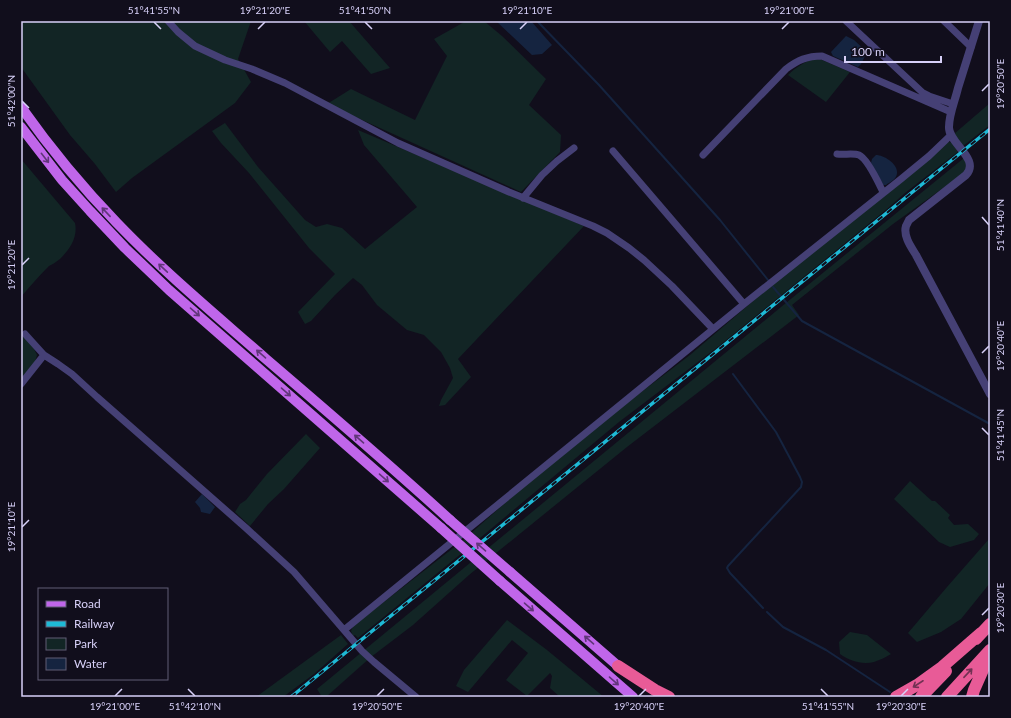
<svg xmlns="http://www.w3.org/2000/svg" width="1011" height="718" font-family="Lato,sans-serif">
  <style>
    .green { fill: #122525 }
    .water { fill: #152440 }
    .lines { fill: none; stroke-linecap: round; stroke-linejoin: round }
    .stream { stroke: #152440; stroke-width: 2 }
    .minor { stroke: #454075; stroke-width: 7 }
    .tertiary { stroke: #454075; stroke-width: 8 }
    .primary { stroke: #c066ea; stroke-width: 10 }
    .motorway { stroke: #e85b97; stroke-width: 12 }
    .rail-casing { stroke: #1ebad6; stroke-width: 3.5 }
    .rail { stroke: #110e1c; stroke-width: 2; stroke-dasharray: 6; stroke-linecap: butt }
    .primary-bridge { stroke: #c066ea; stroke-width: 10 }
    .oneway { stroke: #603679 }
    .oneway2 { stroke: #723153 }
    .ticks { fill: none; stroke: #d7d0f8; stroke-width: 1.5 }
    .neatline { fill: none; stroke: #d7d0f8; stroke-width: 1.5 }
    .ticks-label { font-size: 10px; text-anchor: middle; fill: #d7d0f8 }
  </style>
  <rect width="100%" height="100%" fill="#110e1c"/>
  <!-- green -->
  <path class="green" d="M21 21H251L238 59 251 82 235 103 132 178 116 192 95 164 70 135 21 67Z
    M304 21H349L390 68 371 74 342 41 330 52Z
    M466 21H484L502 36 546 79 529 105 561 135 560 152 521 192 327 104 351 89 415 120 447 56 434 39Z
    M815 59 822 60 850 72 826 102 788 75C795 68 805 61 815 59Z
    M990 103V125L963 146 954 134Z
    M225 123 258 167 305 220 316 227 327 224 342 228 365 249 417 207 364 145 358 130 584 226 458 359 471 377 445 405 439 406 441 400 453 378 450 368 441 352 424 335 407 330 377 305 362 285 353 278 335 295 311 321 305 324 298 312 335 274 309 248 249 173 221 143 212 131Z
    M949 142 953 143 959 151 905 193 887 209 719 346 619 422 462 553 358 638 355 635 353 636 351 631 353 626 461 542 548 465 623 406 690 355 773 284 947 143Z
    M964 158 968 164 964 173 893 224 792 305 799 315 627 447 469 575 413 625 371 657 326 697H322L317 689 781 307Z
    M21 159 75 223C78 237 70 249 60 259 56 262 53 264 49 266 39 276 30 286 21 297Z
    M21 332 32 345 37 355 35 362 21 379Z
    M306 434 320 448 284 489 268 504 250 526 235 512 240 504 246 500 267 474Z
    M910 481 932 501H935L950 515 948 518 954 525 968 524 979 534 974 540 950 547 939 542 894 499Z
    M989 539 990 541V583L961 619 941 632 917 642 908 633 947 587Z
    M507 620 547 650 604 697H560L550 688 552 676 550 673 527 696 506 680 528 653 512 640 468 692 456 686 464 670Z
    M850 632 867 635 891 654C886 657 880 660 874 662 862 665 850 661 840 654L839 642Z
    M341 635 348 644 314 674 283 697H256Z"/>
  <!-- water -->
  <path class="water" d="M496 21H531L552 45 542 54 532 55Z
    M846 36 854 40 867 52 861 64 858 67 833 56 831 52Z
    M876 155C884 155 898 164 897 173 897 179 890 182 886 185H883L871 163 872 159Z
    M202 494 215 507 210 514 201 512 200 508 195 502Z"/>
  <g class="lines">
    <!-- stream -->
    <path class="stream" d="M537 21 599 85 720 220 768 280
      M773 287 802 321 990 424
      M733 374 776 432 800 477 802 482 801 487 728 566 727 568 730 573 763 608
      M767 612 783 627 826 650 890 692"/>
    <!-- minor -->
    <path class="minor" d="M168 21 178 32 195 46 225 60 252 69 285 83 398 143 509 192 593 226 607 233 629 248 644 260 672 286 713 329
      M846 21 923 93 929 96 953 104
      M944 21 971 47
      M613 151 744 304
      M837 154C843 155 854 153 859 155 868 159 879 184 883 192
      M703 155 786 69C798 60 807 56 822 56L951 112
      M523 198 542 175 557 161 574 148
      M44 355 58 364 72 374 97 397 246 528 294 572 362 651 374 662 416 697
      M21 384 44 355 25 334
      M344 630 744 304 901 179 929 156 951 135"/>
    <!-- tertiary -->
    <path class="tertiary" d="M979 21C972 43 965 66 958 88 955 101 949 114 949 127 948 143 981 159 966 175L909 220C908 222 907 224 906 226 903 236 911 247 916 255L990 394"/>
    <!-- primary -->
    <path class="primary" d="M21 107C50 148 82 187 117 223 164 272 216 315 266 359 328 412 390 465 450 520
      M21 127 62 180 90 211 125 248 169 290 441 528
      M510 572 618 666
      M500 581 633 697"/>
    <!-- motorway -->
    <path class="motorway" d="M976 639 990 624
      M618 666 655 690 669 697
      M896 697 917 685 942 667 981 633
      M921 697 946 671
      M947 697 990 650
      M972 697 974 690 989 656"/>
    <!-- rail casing -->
    <g class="rail-casing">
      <path id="rail" d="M291 697 990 129"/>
    </g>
    <!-- rail -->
    <use href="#rail" class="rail"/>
    <!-- primary-bridge -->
    <path class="primary-bridge" d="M450 520 510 572
      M441 528 500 581"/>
  </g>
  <!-- one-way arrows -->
  <defs><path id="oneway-shaft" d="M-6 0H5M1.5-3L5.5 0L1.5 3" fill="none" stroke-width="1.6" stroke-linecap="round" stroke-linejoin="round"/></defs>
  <g class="oneway">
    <use href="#oneway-shaft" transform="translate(45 158) rotate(52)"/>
    <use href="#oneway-shaft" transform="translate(106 212) rotate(-133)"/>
    <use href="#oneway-shaft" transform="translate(163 268) rotate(-137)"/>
    <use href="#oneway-shaft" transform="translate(195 312) rotate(41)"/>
    <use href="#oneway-shaft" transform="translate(261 354) rotate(-139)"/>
    <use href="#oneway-shaft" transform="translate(286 392) rotate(41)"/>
    <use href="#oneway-shaft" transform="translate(359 439) rotate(-139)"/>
    <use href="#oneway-shaft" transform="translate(384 478) rotate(41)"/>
    <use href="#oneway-shaft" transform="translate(481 547) rotate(-139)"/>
    <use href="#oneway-shaft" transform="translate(529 607) rotate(41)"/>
    <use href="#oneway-shaft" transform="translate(589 640) rotate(-139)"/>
    <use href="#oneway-shaft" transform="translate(614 681) rotate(41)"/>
  </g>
  <g class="oneway2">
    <use href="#oneway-shaft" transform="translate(968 673) rotate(-47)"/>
    <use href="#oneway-shaft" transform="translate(918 684) rotate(147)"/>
  </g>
  <!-- ticks -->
  <path class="ticks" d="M154 22 161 29M365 22 372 29M258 29 265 22M520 29 527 22M782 29 789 22M982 91 989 84M22 101 29 108M982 217 989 225M22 265 29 258M982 353 989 346M982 428 989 435M22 527 29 520M982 615 989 608M188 689 195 696M821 689 828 696M115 696 122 689M377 696 384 689M639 696 646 689M901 696 908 689"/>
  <!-- border -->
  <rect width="1011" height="718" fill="none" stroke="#110e1c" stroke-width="44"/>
  <!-- legend -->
  <rect x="38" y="588" width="130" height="92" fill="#110e1c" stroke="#605c74"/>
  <rect x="46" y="601" width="20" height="6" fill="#c066ea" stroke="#605c74"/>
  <text x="74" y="608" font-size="12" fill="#d7d0f8">Road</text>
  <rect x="46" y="621" width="20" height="6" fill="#1ebad6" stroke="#605c74"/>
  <text x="74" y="628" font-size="12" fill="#d7d0f8">Railway</text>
  <rect x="46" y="638" width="20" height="12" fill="#122525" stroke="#605c74"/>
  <text x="74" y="648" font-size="12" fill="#d7d0f8">Park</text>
  <rect x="46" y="658" width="20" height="12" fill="#152440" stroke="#605c74"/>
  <text x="74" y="668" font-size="12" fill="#d7d0f8">Water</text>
  <!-- scale -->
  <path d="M845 56v6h96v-6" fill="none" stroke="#d7d0f8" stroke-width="2"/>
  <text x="851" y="56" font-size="12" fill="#d7d0f8" stroke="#110e1c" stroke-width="3" paint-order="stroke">100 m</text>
  <rect x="22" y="22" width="967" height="674" class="neatline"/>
  <g class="ticks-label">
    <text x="154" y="14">51°41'55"N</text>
    <text x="265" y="14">19°21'20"E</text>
    <text x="365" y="14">51°41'50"N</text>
    <text x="527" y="14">19°21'10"E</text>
    <text x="789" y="14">19°21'00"E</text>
    <text transform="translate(1000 84) rotate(-90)" y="4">19°20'50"E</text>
    <text transform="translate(11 101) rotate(-90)" y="4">51°42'00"N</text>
    <text transform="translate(1000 225) rotate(-90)" y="4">51°41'40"N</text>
    <text transform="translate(11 265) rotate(-90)" y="4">19°21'20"E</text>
    <text transform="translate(1000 346) rotate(-90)" y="4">19°20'40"E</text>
    <text transform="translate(1000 435) rotate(-90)" y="4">51°41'45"N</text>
    <text transform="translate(11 527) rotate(-90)" y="4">19°21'10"E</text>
    <text transform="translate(1000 608) rotate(-90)" y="4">19°20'30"E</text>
    <text x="115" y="710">19°21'00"E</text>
    <text x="195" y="710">51°42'10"N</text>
    <text x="377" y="710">19°20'50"E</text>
    <text x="639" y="710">19°20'40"E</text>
    <text x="828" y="710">51°41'55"N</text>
    <text x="901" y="710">19°20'30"E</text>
  </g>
</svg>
